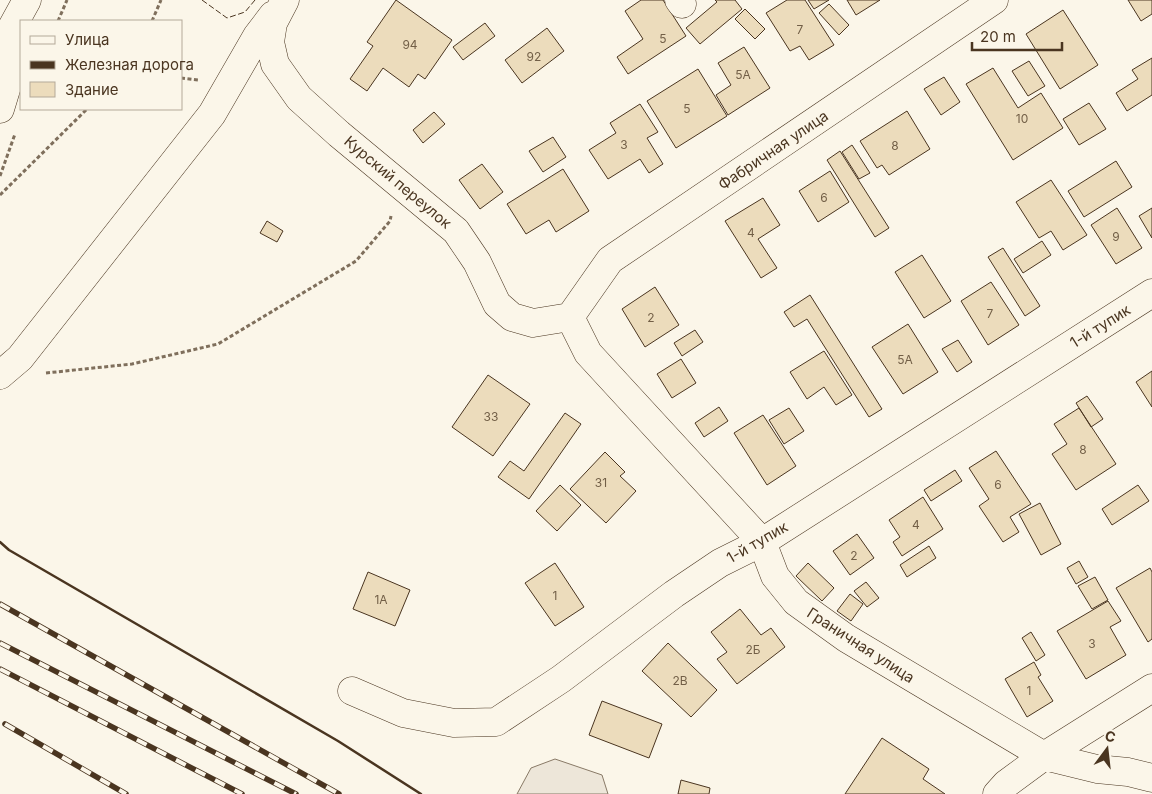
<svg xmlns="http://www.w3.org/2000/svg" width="1152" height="794" font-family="Inter,sans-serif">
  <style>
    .green { fill: #ede6d9; stroke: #887966 }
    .building { fill: #ecdcbc; stroke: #4a3520 }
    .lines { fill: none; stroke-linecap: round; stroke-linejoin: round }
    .minor-casing { stroke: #4a3520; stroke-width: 29 }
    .major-casing { stroke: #4a3520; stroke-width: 29 }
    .path { stroke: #7f6f5c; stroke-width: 3; stroke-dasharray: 4 2.5; stroke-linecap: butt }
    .minor { stroke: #fbf6e9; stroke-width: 28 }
    .major { stroke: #fbf6e9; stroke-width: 28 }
    .rail-casing { stroke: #4a3520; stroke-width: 5.5 }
    .rail { stroke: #fbf6e9; stroke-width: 4; stroke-dasharray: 11; stroke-linecap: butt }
    .fence { stroke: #4a3520; stroke-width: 1; stroke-dasharray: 6 2.5; stroke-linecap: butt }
    .wall { stroke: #4a3520; stroke-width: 2.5 }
    .labels { text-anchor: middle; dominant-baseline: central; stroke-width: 4; stroke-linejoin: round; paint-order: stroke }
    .number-label { font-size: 12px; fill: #725f47 }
    .street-label { font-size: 15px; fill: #4a3520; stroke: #fbf6e9 }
  </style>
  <rect width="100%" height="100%" fill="#fbf6e9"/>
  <!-- green -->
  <path class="green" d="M555 759 602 775 608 794H517L531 768Z"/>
  <!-- building -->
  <path class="building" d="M396 0 452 40 425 79 418 74 409 87 383 68 367 91 350 79 373 46 367 42Z
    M641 0H663L686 36 628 74 617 57 643 39 625 11Z
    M715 0H735L742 9 700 44 686 28 717 2Z
    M787 0H805L834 45 809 60 800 46 790 51 766 13Z
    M808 0H829L814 9Z
    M847 0H880L856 15Z
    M1128 0H1152V14L1141 21Z
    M829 4 849 25 839 35 819 13Z
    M745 9 765 29 755 39 735 19Z
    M1063 10 1098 65 1060 89 1026 34Z
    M485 23 495 36 463 60 453 47Z
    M547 28 564 51 522 83 505 60Z
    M744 47 770 88 728 115 716 95 731 85 718 63Z
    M1152 58V95L1127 111 1116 93 1138 79 1132 70Z
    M1029 61 1045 86 1028 96 1012 71Z
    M993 68 1018 108 1041 93 1063 128 1013 160 966 84Z
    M698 69 727 116 676 148 647 101Z
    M944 77 960 102 941 115 924 89Z
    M1089 103 1106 129 1079 145 1063 119Z
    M640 104 658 132 647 138 663 164 649 173 640 159 608 179 589 150 616 133 610 123Z
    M907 111 930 149 889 175 882 165 877 168 860 141Z
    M434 112 445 124 423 143 413 130Z
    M553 137 566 157 543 172 529 151Z
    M852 145 870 173 859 179 842 152Z
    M840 151 889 228 875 237 827 160Z
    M1116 161 1132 187 1084 217 1068 191Z
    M482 164 503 192 480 209 459 180Z
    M563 169 589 211 556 232 549 220 526 234 507 204Z
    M830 171 849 202 818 222 799 191Z
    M1051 180 1087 235 1063 250 1051 231 1039 238 1016 202Z
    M763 198 780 225 758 239 777 268 761 278 725 221Z
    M1117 208 1142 248 1116 264 1091 225Z
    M1152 208V238L1139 216Z
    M267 221 283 231 277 242 260 233Z
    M1042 241 1051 255 1023 273 1014 259Z
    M1003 248 1040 306 1025 316 988 257Z
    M922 255 951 301 924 318 895 272Z
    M991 282 1019 325 988 345 961 301Z
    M655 287 679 325 645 347 622 309Z
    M810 295 882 409 869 417 807 319 794 327 784 312Z
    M908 324 938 372 903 394 872 347Z
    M695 330 703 342 682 356 674 343Z
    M958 340 972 362 957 372 942 349Z
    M824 351 852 395 836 405 824 387 807 399 790 372Z
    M681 359 696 383 672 398 657 374Z
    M1152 371V407L1136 382Z
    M488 375 530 404 493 456 452 427Z
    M1087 396 1103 419 1091 427 1076 403Z
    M719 407 728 421 704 437 695 423Z
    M789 408 804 431 784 444 769 420Z
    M1079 408 1116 464 1076 490 1052 454 1067 444 1054 424Z
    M565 413 581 424 529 499 498 477 510 461 524 471Z
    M763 415 796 466 767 485 734 433Z
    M996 451 1031 504 1010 517 1019 532 1003 542 979 506 989 499 969 468Z
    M605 452 625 472 620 476 636 491 606 523 570 489Z
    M955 470 962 481 931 501 924 490Z
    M560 485 581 505 557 531 536 511Z
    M1138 485 1149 501 1112 525 1102 509Z
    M923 497 943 529 902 556 893 542 900 537 889 520Z
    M1040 503 1061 544 1041 555 1019 514Z
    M857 534 874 558 850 575 833 551Z
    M929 546 936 558 907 577 900 565Z
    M1079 561 1088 577 1076 584 1067 568Z
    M555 563 584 607 555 626 525 583Z
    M808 563 834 588 822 601 796 576Z
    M1150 568 1152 572V639L1148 642 1116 588Z
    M368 572 410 590 395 626 353 609Z
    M1095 577 1108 600 1092 609 1078 586Z
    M866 582 879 598 867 607 854 591Z
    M850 594 863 604 851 621 837 611Z
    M1108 601 1121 621 1110 627 1126 655 1086 679 1057 631Z
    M740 609 761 635 771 628 785 647 737 684 717 659 727 652 711 632Z
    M1031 632 1045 655 1036 661 1022 638Z
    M668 643 717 690 691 717 642 671Z
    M1034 662 1041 675 1038 677 1053 701 1027 717 1005 679Z
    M602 701 662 724 649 758 589 735Z
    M882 738 929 769 923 779 945 794H845Z
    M681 780 710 788 709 794H678Z"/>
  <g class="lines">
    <!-- minor casing -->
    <g class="minor-casing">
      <path id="minor" d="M285 0 273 23 270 42 275 64 299 98 339 134 456 231 477 262 497 304 512 317 533 323 570 317
        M679 0 682 4
        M570 317 588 353 762 542 775 576 796 602 846 638 1044 756 1097 769 1128 772 1152 778
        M570 317 610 260 994 0
        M0 375 20 358 212 114 257 36 273 15
        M352 691 403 713 454 723 496 722 561 679 674 594 720 563 762 542 1152 293
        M997 794 1006 784 1044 756 1152 688"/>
    </g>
    <!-- major casing -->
    <g class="major-casing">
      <path id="major" d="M0 49 27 0
        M0 109 21 40"/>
    </g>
    <!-- path -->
    <path class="path" d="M58 21 67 0
      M152 21 161 0
      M181 78 198 80
      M0 176 15 134
      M0 195 87 109
      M46 373 132 364 218 344 356 261 390 221 391 216"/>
    <!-- minor -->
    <use href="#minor" class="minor"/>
    <!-- major -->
    <use href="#major" class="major"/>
    <!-- rail casing -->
    <g class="rail-casing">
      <path id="rail" d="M0 604 339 794
        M0 643 296 794
        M0 669 242 794
        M5 724 126 794"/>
    </g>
    <!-- rail -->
    <use href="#rail" class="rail"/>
    <!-- fence -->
    <path class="fence" d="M202 0 227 18 245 12 255 0"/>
    <!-- wall -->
    <path class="wall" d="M0 542 9 550 338 741 421 794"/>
  </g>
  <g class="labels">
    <!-- number labels -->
    <g class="number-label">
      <text x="800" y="29">7</text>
      <text x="663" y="38">5</text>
      <text x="410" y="44">94</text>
      <text x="534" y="56">92</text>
      <text x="743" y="74">5А</text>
      <text x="687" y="108">5</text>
      <text x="1022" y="118">10</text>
      <text x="624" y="144">3</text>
      <text x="895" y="145">8</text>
      <text x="824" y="197">6</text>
      <text x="751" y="232">4</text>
      <text x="1116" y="236">9</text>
      <text x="990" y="313">7</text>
      <text x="651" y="317">2</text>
      <text x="905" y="359">5А</text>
      <text x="491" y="416">33</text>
      <text x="1083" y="449">8</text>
      <text x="601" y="482">31</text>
      <text x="998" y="484">6</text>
      <text x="916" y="524">4</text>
      <text x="854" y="555">2</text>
      <text x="555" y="595">1</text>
      <text x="381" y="599">1А</text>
      <text x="1092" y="643">3</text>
      <text x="753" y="649">2Б</text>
      <text x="680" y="680">2В</text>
      <text x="1029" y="690">1</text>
    </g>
    <!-- street labels -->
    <g class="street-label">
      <text transform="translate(773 150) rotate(-34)">Фабричная улица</text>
      <text transform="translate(398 182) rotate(40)">Курский переулок</text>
      <text transform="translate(1100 326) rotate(-32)">1-й тупик</text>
      <text transform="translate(757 542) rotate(-30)">1-й тупик</text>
      <text transform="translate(861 645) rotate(33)">Граничная улица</text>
    </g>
  </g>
  <!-- legend -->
  <rect x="20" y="20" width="162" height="90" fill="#fbf6e9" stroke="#b4a999"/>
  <rect x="30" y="36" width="25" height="8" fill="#fbf6e9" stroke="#b4a999"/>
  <text x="65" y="45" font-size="15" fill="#4a3520">Улица</text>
  <rect x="30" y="61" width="25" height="8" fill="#4a3520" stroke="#b4a999"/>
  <text x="65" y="70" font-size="15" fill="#4a3520">Железная дорога</text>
  <rect x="30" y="82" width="25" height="15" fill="#ecdcbc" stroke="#b4a999"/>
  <text x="65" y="95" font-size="15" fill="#4a3520">Здание</text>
  <!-- north arrow -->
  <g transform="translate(1107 749) rotate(15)" stroke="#fbf6e9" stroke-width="4" paint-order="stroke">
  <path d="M0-4L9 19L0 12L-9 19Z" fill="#4a3520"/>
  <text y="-8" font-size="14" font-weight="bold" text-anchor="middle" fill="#4a3520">С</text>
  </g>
  <!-- scale -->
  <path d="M972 42v8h90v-8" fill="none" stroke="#4a3520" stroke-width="2.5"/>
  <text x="980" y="42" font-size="15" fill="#4a3520" stroke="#fbf6e9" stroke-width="4" paint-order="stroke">20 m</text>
</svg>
